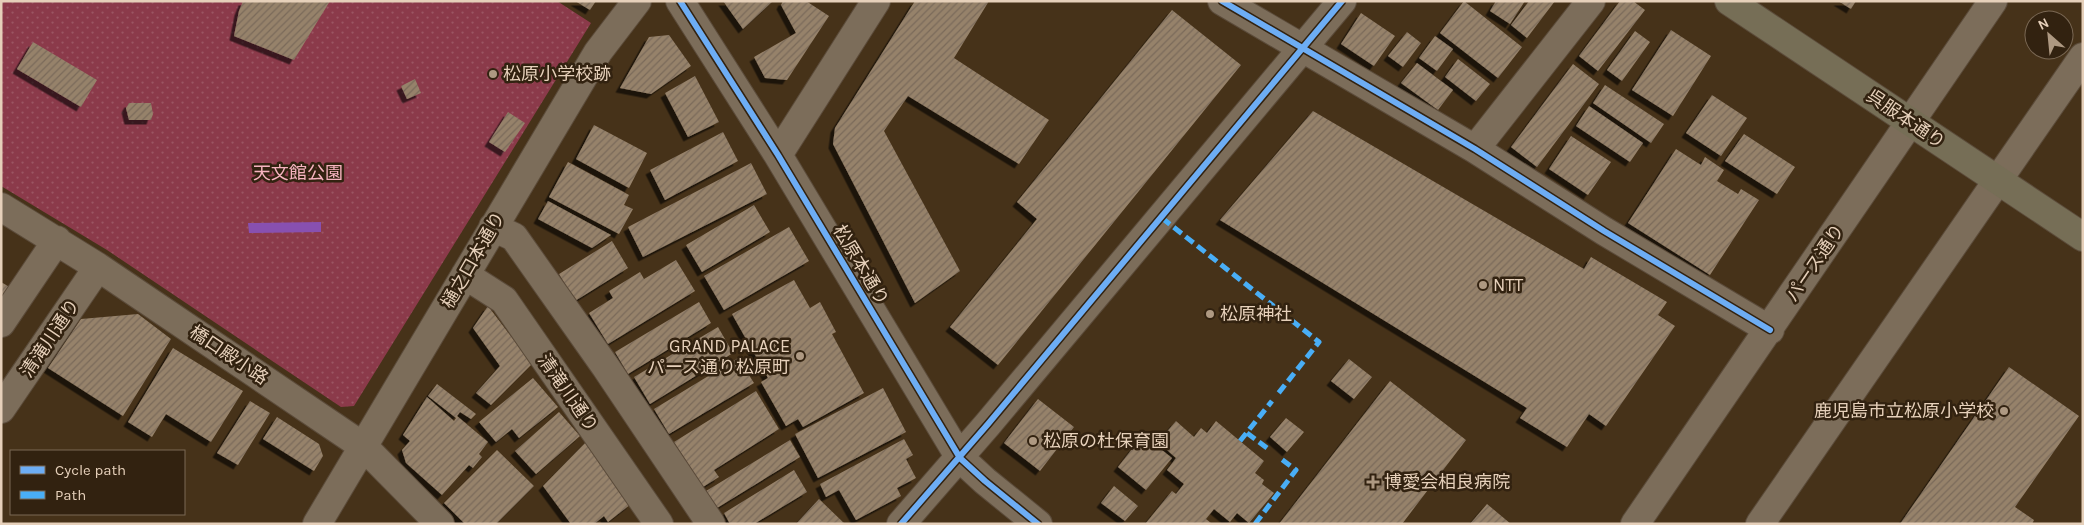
<svg xmlns="http://www.w3.org/2000/svg" width="2084" height="525" font-family="Karla,'Noto Sans JP',sans-serif">
  <style>
    .park { fill: url(#park-dots) }
    .water { fill: #8850b0 }
    .building { fill: url(#building-hatch); filter: url(#shadow) }
    .lines { fill: none; stroke-linecap: round; stroke-linejoin: round }
    .minor-casing { stroke: #5b4b3a; stroke-width: 30 }
    .highway-casing { stroke: #5b4b3a; stroke-width: 30 }
    .minor { stroke: #7c6d5a; stroke-width: 28 }
    .highway { stroke: #766e56; stroke-width: 28 }
    .quiet { stroke: #49aef6; stroke-width: 5; stroke-dasharray: 10 5; stroke-linecap: butt }
    .cycleway-casing { stroke: #322210; stroke-width: 9 }
    .cycleway { stroke: #6dadf4; stroke-width: 6 }
    .poi-dot { fill: #ae9982; stroke: #322210; stroke-width: 2 }
    .labels { text-anchor: middle; dominant-baseline: central; stroke-width: 5; stroke-linejoin: round; paint-order: stroke }
    .poi-label { font-size: 18px; fill: #e6d0ba; stroke: #322210; text-anchor: start }
    .street-label { font-size: 18px; fill: #e6d0ba; stroke: #322210 }
    .park-label { font-size: 18px; fill: #f6b3bf; stroke: #322210 }
  </style>
  <defs>
    <pattern id="park-dots" width="8" height="8" patternUnits="userSpaceOnUse" patternTransform="scale(1.25)"><rect width="8" height="8" fill="#8b3a4a"/><path d="M2 2h.1M6 6h.1" fill="none" stroke="#9b5562" stroke-width="1.8" stroke-linecap="round"/></pattern>
    <pattern id="building-hatch" width="6" height="6" patternUnits="userSpaceOnUse" patternTransform="scale(1.25)"><rect width="6" height="6" fill="#96826b"/><path d="M-1 1l2-2M0 6l6-6M5 7l2-2" fill="none" stroke="#7a6a59"/></pattern>
    <filter id="shadow"><feDropShadow dx="-4.5" dy="4.5" stdDeviation="0" flood-color="#0009"/></filter>
  </defs>
  <rect width="100%" height="100%" fill="#463219"/>
  <!-- park -->
  <path class="park" d="M1 1H557L591 23 354 406 341 407 107 250 1 186Z"/>
  <!-- water -->
  <path class="water" d="M321 222V232L249 233 248 223Z"/>
  <!-- building -->
  <path class="building" d="M243 1H330L294 60 234 36 239 11Z
    M575 1H596L590 10Z
    M723 1H773L743 29Z
    M783 1H806L829 16 787 80 765 78 754 57 796 33 781 5Z
    M915 1H989L954 58 1049 120 1019 164 908 96 884 131 960 271 915 303 833 144 835 128Z
    M1464 1 1522 47 1498 78 1440 33Z
    M1496 1H1525L1510 24 1490 11Z
    M1529 1H1555L1527 38 1511 25Z
    M1620 1H1633L1645 10 1598 71 1579 56Z
    M1838 1H1856L1851 9Z
    M1172 10 1241 65 998 365 950 327 1037 219 1017 202Z
    M1361 13 1395 36 1374 66 1341 44Z
    M1671 30 1711 56 1673 116 1632 90Z
    M1635 31 1650 42 1622 81 1607 70Z
    M1407 32 1421 43 1403 67 1388 56Z
    M669 35 691 66 651 94 620 88 649 37Z
    M1435 36 1453 49 1437 71 1419 58Z
    M33 42 97 80 81 107 17 69Z
    M1458 59 1490 84 1476 101 1445 77Z
    M1417 63 1453 90 1438 110 1401 83Z
    M1573 64 1599 84 1537 167 1511 147Z
    M695 76 719 122 688 137 665 93Z
    M415 79 421 93 407 99 401 86Z
    M1605 85 1664 124 1651 143 1593 103Z
    M1712 95 1747 118 1721 156 1686 133Z
    M129 103H151L153 114 151 120H129L126 108Z
    M1589 106 1643 143 1630 162 1576 126Z
    M1313 111 1584 269 1591 257 1667 302 1658 315 1675 326 1606 426 1589 414 1567 447 1520 418 1527 408 1220 220Z
    M508 112 525 123 505 152 489 142Z
    M594 125 647 153 629 188 576 159Z
    M723 132 738 161 665 200 650 170Z
    M1744 134 1795 167 1777 194 1725 161Z
    M1571 136 1611 162 1588 195 1549 169Z
    M1676 149 1701 165 1705 157 1724 170 1717 181 1738 194 1741 189 1759 200 1710 275 1628 223Z
    M568 162 629 195 624 205 633 209 619 234 549 197Z
    M751 163 767 194 643 257 628 227Z
    M548 201 611 235 592 248 538 219Z
    M754 205 770 232 702 272 686 245Z
    M789 227 809 261 724 310 704 276Z
    M612 241 628 268 575 301 559 274Z
    M676 260 695 291 608 344 589 313 613 298 609 291 640 272 644 279Z
    M794 280 810 308 820 302 836 332 832 334 864 393 803 427 798 419 786 426 761 382 768 378 732 314Z
    M1 282 13 289 1 309Z
    M699 302 711 323 628 374 615 352Z
    M488 306 532 364 491 405 476 393 500 366 473 328Z
    M138 314 171 339 123 416 48 368 81 319Z
    M718 327 733 353 650 404 634 377Z
    M173 348 243 391 211 442 166 414 152 437 128 422Z
    M738 358 754 383 669 434 654 409Z
    M1349 359 1372 377 1354 399 1331 381Z
    M2009 367 2079 416 2015 507 2034 520 2032 524H1900Z
    M533 378 558 407 519 438 512 429 496 442 479 422Z
    M1390 381 1466 440 1402 524H1279Z
    M437 384 476 414 471 419 460 412 457 416 488 442 479 454 482 457 473 468 469 465 442 495 406 463 402 450 410 441 403 435 427 397 454 421 456 418 428 396Z
    M883 388 906 432 818 478 795 434Z
    M756 391 779 429 714 470 719 477 703 487 674 442Z
    M1038 399 1074 427 1040 471 1004 443Z
    M250 401 270 413 238 465 217 453Z
    M559 412 580 436 536 474 515 451Z
    M277 417 319 444 323 456 314 471 263 439Z
    M1286 418 1304 432 1287 452 1270 437Z
    M1176 421 1194 437 1201 428 1207 433 1216 421 1264 461 1255 473 1264 480 1262 484 1274 493 1249 523 1237 513 1230 522 1214 509 1206 519 1211 523 1210 524 1146 523 1172 491 1176 494 1184 484 1167 470 1176 458 1158 442Z
    M1143 435 1172 458 1146 490 1118 467Z
    M904 439 913 455 906 459 916 478 897 488 901 496 856 520 839 490 826 497 820 484Z
    M790 440 800 457 717 508 706 491Z
    M586 442 631 504 608 522 604 516 594 524H571L543 486Z
    M497 450 534 486 496 524H465L444 503Z
    M794 470 807 492 754 524H730L724 513Z
    M1114 486 1138 506 1125 521 1101 503Z
    M819 499 845 524H796Z
    M1487 504 1511 524H1470Z"/>
  <g class="lines">
    <!-- minor casing -->
    <g class="minor-casing">
      <path id="minor" d="M680 1 778 155 960 458 985 481 1038 524
        M1222 1 1475 149 1604 231 1770 330
        M1475 149 1591 1
        M778 155 876 1
        M1 207 98 267 364 447 440 524
        M493 227 514 237 605 366 711 524
        M465 275 504 300 659 524
        M1 323 57 240
        M1 409 98 267
        M317 524 598 52 637 1
        M901 524 988 424 1342 1
        M1635 524 1993 1
        M1760 524 2083 57"/>
    </g>
    <!-- highway casing -->
    <g class="highway-casing">
      <path id="highway" d="M1729 1 2083 237"/>
    </g>
    <!-- minor -->
    <use href="#minor" class="minor"/>
    <!-- highway -->
    <use href="#highway" class="highway"/>
    <!-- quiet -->
    <path class="quiet" d="M1162 218 1319 342 1277 395
      M1247 433 1271 451
      M1240 441 1272 401
      M1255 524 1296 470 1280 458"/>
    <!-- cycleway casing -->
    <g class="cycleway-casing">
      <path id="cycleway" d="M680 1 778 155 960 458 985 481 1038 524
        M1222 1 1475 149 1604 231 1770 330
        M901 524 988 424 1342 1"/>
    </g>
    <!-- cycleway -->
    <use href="#cycleway" class="cycleway"/>
  </g>
  <!-- markers -->
  <g class="poi-dot">
    <circle cx="493" cy="74" r="5"/>
    <circle cx="1483" cy="285" r="5"/>
    <circle cx="1210" cy="314" r="5"/>
    <circle cx="800" cy="356" r="5"/>
    <circle cx="2004" cy="411" r="5"/>
    <circle cx="1033" cy="441" r="5"/>
    <path d="M1370.5 474.5h5v5h5v5h-5v5h-5v-5h-5v-5h5z"/>
  </g>
  <g class="labels">
    <!-- poi labels -->
    <g class="poi-label">
      <text x="503" y="74">松原小学校跡</text>
      <text x="1493" y="285">NTT</text>
      <text x="1220" y="314">松原神社</text>
      <text x="790" y="346" text-anchor="end">GRAND PALACE<tspan x="790" dy="21">パース通り松原町</tspan></text>
      <text x="1994" y="411" text-anchor="end">鹿児島市立松原小学校</text>
      <text x="1043" y="441">松原の杜保育園</text>
      <text x="1384" y="482">博愛会相良病院</text>
    </g>
    <!-- street labels -->
    <g class="street-label">
      <text transform="translate(1906 119) rotate(34)">呉服本通り</text>
      <text transform="translate(473 260) rotate(-60)">樋之口本通り</text>
      <text transform="translate(1815 263) rotate(-56)">パース通り</text>
      <text transform="translate(861 265) rotate(59)">松原本通り</text>
      <text transform="translate(50 338) rotate(-56)">清滝川通り</text>
      <text transform="translate(229 355) rotate(34)">橋口殿小路</text>
      <text transform="translate(568 393) rotate(55)">清滝川通り</text>
    </g>
    <!-- park labels -->
    <g class="park-label">
      <text x="298" y="173">天文館公園</text>
    </g>
  </g>
  <!-- border -->
  <rect width="2084" height="525" fill="none" stroke="#e6d0ba" stroke-width="5"/>
  <!-- legend -->
  <rect x="10" y="450" width="175" height="65" fill="#322210" stroke="#7a6854"/>
  <rect x="20" y="466" width="25" height="8" fill="#6dadf4" stroke="#7a6854"/>
  <text x="55" y="475" font-size="15" fill="#e6d0ba">Cycle path</text>
  <rect x="20" y="491" width="25" height="8" fill="#49aef6" stroke="#7a6854"/>
  <text x="55" y="500" font-size="15" fill="#e6d0ba">Path</text>
  <!-- north arrow -->
  <g transform="translate(2049 35) rotate(333)"><circle r="24" fill="#322210" stroke="#7a6854"/>
  <path d="M0-4L9 19L0 12L-9 19Z" fill="#ae9982"/>
  <text y="-8" font-size="14" font-weight="bold" text-anchor="middle" fill="#e6d0ba">N</text>
  </g>
</svg>
